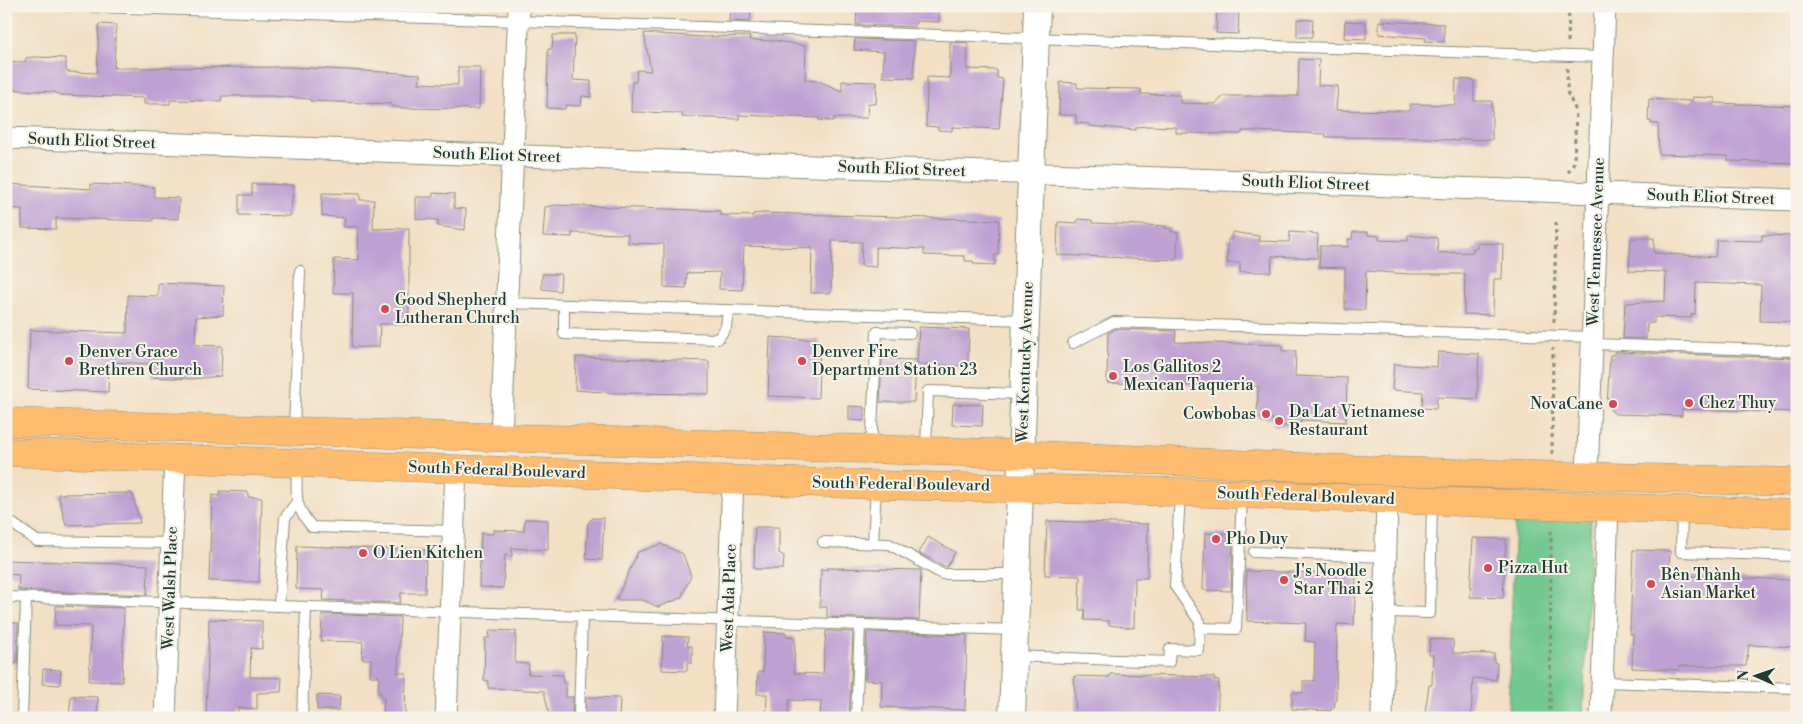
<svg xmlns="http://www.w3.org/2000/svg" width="1803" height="724" font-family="'Libre Bodoni',serif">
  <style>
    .green { fill: #72c88e; stroke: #488261 }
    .building { fill: #bfa0d3 }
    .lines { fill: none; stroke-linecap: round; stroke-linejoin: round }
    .service-casing { stroke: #888e7c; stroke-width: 12 }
    .minor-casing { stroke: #888e7c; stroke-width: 23 }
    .tertiary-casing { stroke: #888e7c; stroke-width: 28 }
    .primary-casing { stroke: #888e7c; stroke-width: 29 }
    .path { stroke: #888e7c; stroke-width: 3; stroke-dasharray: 4 4; stroke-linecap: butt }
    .service { stroke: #fff; stroke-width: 10 }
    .minor { stroke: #fff; stroke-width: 21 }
    .tertiary { stroke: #fff; stroke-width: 26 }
    .primary { stroke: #fdbc6f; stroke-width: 28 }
    .poi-dot { fill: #d1495b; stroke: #f7f3e8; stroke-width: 2 }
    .labels { text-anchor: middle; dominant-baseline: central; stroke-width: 4; stroke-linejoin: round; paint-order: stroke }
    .street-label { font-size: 16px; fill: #1f3d34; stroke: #f7f3e8 }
    .poi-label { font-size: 16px; fill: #1f3d34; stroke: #f7f3e8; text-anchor: start }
  </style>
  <rect width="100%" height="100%" fill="#f7f3e8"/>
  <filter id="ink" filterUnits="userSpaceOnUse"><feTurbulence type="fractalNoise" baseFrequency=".02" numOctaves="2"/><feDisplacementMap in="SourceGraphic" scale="10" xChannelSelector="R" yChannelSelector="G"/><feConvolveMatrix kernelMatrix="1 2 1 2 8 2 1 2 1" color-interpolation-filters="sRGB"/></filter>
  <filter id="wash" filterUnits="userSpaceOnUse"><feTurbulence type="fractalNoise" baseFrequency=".0096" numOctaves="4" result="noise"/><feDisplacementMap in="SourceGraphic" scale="20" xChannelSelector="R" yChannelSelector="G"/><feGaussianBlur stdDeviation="1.12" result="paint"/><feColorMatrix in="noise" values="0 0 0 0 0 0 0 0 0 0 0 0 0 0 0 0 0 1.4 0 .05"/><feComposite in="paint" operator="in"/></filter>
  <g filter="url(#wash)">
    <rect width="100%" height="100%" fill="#f2dfc4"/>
    <!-- green -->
    <path class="green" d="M1515 515 1591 517 1583 718H1508Z"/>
    <g id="blocks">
      <!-- building -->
      <path class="building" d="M730 6H751L750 22 729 21Z
        M857 6H939V22L916 21 915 27 856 25Z
        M1217 8 1239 9 1238 34 1216 33Z
        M1297 19 1313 20 1312 37H1297Z
        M1345 21 1366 22V39L1344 38Z
        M1379 21 1444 24V42L1425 41 1426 38 1379 34Z
        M99 24 116 25 114 68 290 67 420 74 419 83 458 85V67H480L479 109 400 108 391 106V104L310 101V99L273 96H222L221 101 170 100V104H144V98L61 95 54 92 6 89V61L25 62 26 58 33 57 66 58V70L68 72 97 73Z
        M644 33 703 37 750 36 749 40 777 41 806 46 805 80 819 81 842 91V81L877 82 876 104 868 103 867 118H834V121L819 120V118L739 115V119L682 117 683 113 631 112 632 82H636L637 70 651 71Z
        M553 35H575L573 80 591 81V97L582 96 581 106 566 105 565 109 547 108 548 49H552Z
        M855 39 914 41V78L883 77 884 52 854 50Z
        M950 42 968 43 967 69 997 70V78L1003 79 999 129 952 127V131L938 130V127L926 126 927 77 950 78Z
        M1299 59 1319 60 1318 85 1338 86 1336 110 1410 111V104L1455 105 1456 79 1474 80V101H1492V140L1459 139V141L1429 138 1326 137V134L1253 131H1242V134L1176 133V127L1147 126 1136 127V130L1089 126V124L1076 123V115H1059L1060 82 1077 83V88L1141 89V94L1180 95V103L1215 104 1224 96H1298Z
        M1693 97 1715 98V103L1797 106V163L1728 161V156L1659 154 1658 124H1651V121H1648L1649 99 1692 101Z
        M6 184 91 189V184L154 187V197L179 198 178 219 153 218V221L56 218V229L22 228V209L6 208Z
        M252 184 294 185 290 216 239 215V195H252Z
        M322 193 360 194V200H374L373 229 409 228V324H380L379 347H352L353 293H333L334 259 359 260 358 227H344L345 218 322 216Z
        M433 193 454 194V208L466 209 465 230 438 226V220L416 219V197H433Z
        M556 205 720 211V215L753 216V214L763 213 999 220 998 255H995V265L973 264V261H965V256L924 255V249L876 247V267L861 266 862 242 832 241 831 293H811L812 248 744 246 742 290 719 289 720 272 687 273 686 288 664 287V244L628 243V234L572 233V237L543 236 545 207Z
        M1078 219 1092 220V223L1166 226 1165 228H1171V232H1178L1177 260 1057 255 1058 222 1077 223Z
        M1232 232 1259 236V241L1289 242 1290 232 1318 234 1317 258 1272 256 1271 272H1240V263H1227L1228 239H1232Z
        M1353 232H1368V235L1379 236V240L1408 241V235L1437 238 1438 253 1473 252V248H1477V243L1503 244 1502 279H1494L1493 315 1464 314 1465 274H1409L1366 271 1365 310 1345 309V268L1319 267 1320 246 1348 247V239H1352Z
        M1762 235 1797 236 1794 322 1760 321 1761 285 1696 283 1695 314 1691 315V318L1654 317V323H1647L1646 339 1623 338 1625 303 1665 301 1666 272 1629 271 1631 238H1654V253L1715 257 1717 240 1762 241Z
        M542 274H561L560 291 542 289Z
        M158 283 224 286 223 315 196 317 195 345 222 346 221 376 193 379 152 377 153 364 109 362 108 392 28 389 30 330 127 333 128 295 158 296Z
        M919 327 969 329 968 362H964V366L917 364Z
        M1115 329 1176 331 1175 342 1282 345V351H1296L1295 376 1347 378 1346 422 1301 420V422H1288V426H1273V419L1257 418 1258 386 1107 383 1108 333Z
        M770 337 820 340 818 398 768 396Z
        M1438 352 1479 354 1477 399 1437 397 1436 409 1422 408 1423 392 1392 390 1394 364 1437 367Z
        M1614 352 1797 358V412L1682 409V416L1615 414 1607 406 1610 355H1614Z
        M576 357 709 361V394L615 393 575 390Z
        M882 359 916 360 914 402H880Z
        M953 404 983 405 982 426 952 425Z
        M849 406 864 407V421L849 420Z
        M220 491 248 492V497L262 498 259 582 209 581 212 495 219 496Z
        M132 493 140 523 66 525 58 494Z
        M593 518H604L602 560 586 559 588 523Z
        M525 519 548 520V550L512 548V556L505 555 503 588 479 587 481 533 493 534V530L524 531Z
        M1047 521 1148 524 1147 578H1135L1134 628 1109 625V621L1084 620 1085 610H1079L1080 576 1045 575Z
        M755 527H779V553L784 556 783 569H754Z
        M1205 533 1233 534 1231 591 1203 590Z
        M928 537 955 552 947 567 919 553Z
        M1473 538 1506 539 1503 598 1470 597Z
        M661 544 683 554 691 576 681 598 658 607 643 600H616L638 552Z
        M297 546 426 550 425 593H401L400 603 323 600 324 590 296 589Z
        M1633 550 1670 551 1669 575 1793 580V585H1797V647L1749 645 1746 666H1679V670L1632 668 1633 634H1630Z
        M6 560 148 565 147 595 18 590 19 575 6 574Z
        M827 568 921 570 919 620 827 617V607H820L821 569 827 570Z
        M1246 571 1356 574 1354 625 1337 624 1336 697 1334 708H1331V711L1292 709V692L1303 693V681H1314L1315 642 1305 641 1306 623 1247 621Z
        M56 606 124 608 122 682 89 681 91 626 55 625Z
        M322 614 400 617 398 673H406L405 718H383L384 698H381V693H378L379 676H370L371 659H362L363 642 321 641Z
        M209 619 262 621V649L251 648 250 677 282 678 281 692 257 693V709L238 708 237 718H206Z
        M6 622 18 623 17 663H6Z
        M490 630 516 631 515 663 529 664 528 674 563 675V683L566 684V697H573L572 718H550L544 691 488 688V681L484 680 485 638H489Z
        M826 631 853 632 849 718H820L821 701 789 700 788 718H766L767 694H757L758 672H763L764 632 786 633V636L795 637 794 673 823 674Z
        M867 632 967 635 965 710 881 707 882 681 865 680Z
        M663 636 688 637 687 646H692V663H687V671L662 670Z
        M1430 639 1453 640V653L1494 654V662L1497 663 1496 680 1473 678 1471 718H1431L1432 713H1425L1429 685H1432L1433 655H1429Z
        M43 669 61 670 60 685 42 684Z
        M1110 674 1214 677V680H1219L1217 718H1076L1074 676 1110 677Z
        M317 695 340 696 339 710H317Z
        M71 696 98 697 97 718H69Z
        M586 697 620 698 619 718H586Z"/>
    </g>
  </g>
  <g filter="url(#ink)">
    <use href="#blocks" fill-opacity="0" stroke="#888e7c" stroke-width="1"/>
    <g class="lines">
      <!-- service casing -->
      <g class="service-casing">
        <path id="service" d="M66 6 1603 57
          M508 303 1026 320
          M564 305V334L718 339 726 327 728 310
          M1073 343 1114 322 1593 337
          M1592 344 1797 351
          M294 430 300 271
          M871 448 877 332 910 333
          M926 450 928 391 1023 394
          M297 465C297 493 292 504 312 527L454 531
          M1682 510 1681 552 1797 556
          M6 519 37 541 171 543
          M823 542 889 544 942 574H1016
          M873 543 876 487
          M1254 552 1386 557
          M6 597 1015 630
          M279 605 285 518 296 503
          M1385 612 1430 613 1432 502
          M1200 628 1236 629 1242 496
          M1015 656 1169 662 1170 649 1199 650 1200 622 1175 586 1180 493
          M1602 682 1797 688
          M22 718 26 598
          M302 718 306 607
          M579 718 582 616
          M856 718 860 625"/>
      </g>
      <!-- minor casing -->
      <g class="minor-casing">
        <path id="minor" d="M6 138 1797 200
          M501 437 519 6
          M1587 477 1605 6
          M165 718 175 458
          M446 718 456 468
          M724 718 733 479
          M1382 718 1387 499
          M1601 718 1608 506"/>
      </g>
      <!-- tertiary casing -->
      <g class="tertiary-casing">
        <path id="tertiary" d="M1012 718 1037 6"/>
      </g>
      <!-- primary casing -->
      <g class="primary-casing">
        <path id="primary" d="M6 422 993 453 1387 471 1797 482
          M6 452 876 485 1180 492 1797 514"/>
      </g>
      <!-- path -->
      <path class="path" d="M1568 42 1569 6
        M1567 68V92L1576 111 1574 162 1568 173
        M1554 322 1556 219
        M1552 454 1553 348
        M1550 718 1551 531"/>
      <!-- service -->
      <use href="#service" class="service"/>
      <!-- minor -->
      <use href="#minor" class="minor"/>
      <!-- tertiary -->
      <use href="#tertiary" class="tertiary"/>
      <!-- primary -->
      <use href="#primary" class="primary"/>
    </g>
  </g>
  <!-- markers -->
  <g class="poi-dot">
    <circle cx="385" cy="309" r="5"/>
    <circle cx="69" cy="361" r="5"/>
    <circle cx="802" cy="361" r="5"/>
    <circle cx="1113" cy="376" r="5"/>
    <circle cx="1689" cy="403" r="5"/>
    <circle cx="1613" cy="404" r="5"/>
    <circle cx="1266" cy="414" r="5"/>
    <circle cx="1279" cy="421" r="5"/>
    <circle cx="1216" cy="539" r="5"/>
    <circle cx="363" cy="553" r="5"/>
    <circle cx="1488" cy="568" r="5"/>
    <circle cx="1284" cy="580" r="5"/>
    <circle cx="1651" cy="584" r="5"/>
  </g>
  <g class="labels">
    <!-- street labels -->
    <g class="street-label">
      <text transform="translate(92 141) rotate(2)">South Eliot Street</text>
      <text transform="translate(497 155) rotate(2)">South Eliot Street</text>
      <text transform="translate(902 169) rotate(2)">South Eliot Street</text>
      <text transform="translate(1306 183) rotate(2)">South Eliot Street</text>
      <text transform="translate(1711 197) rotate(2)">South Eliot Street</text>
      <text transform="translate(1596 242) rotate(-88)">West Tennessee Avenue</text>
      <text transform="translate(1025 362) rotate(-88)">West Kentucky Avenue</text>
      <text transform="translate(497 470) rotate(2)">South Federal Boulevard</text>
      <text transform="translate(901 484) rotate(1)">South Federal Boulevard</text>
      <text transform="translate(1306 496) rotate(2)">South Federal Boulevard</text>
      <text transform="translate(170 588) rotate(-88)">West Walsh Place</text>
      <text transform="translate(729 598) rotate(-88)">West Ada Place</text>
    </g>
    <!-- poi labels -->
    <g class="poi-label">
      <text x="395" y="300">Good Shepherd<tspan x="395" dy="18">Lutheran Church</tspan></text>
      <text x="79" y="352">Denver Grace<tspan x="79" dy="18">Brethren Church</tspan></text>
      <text x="812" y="352">Denver Fire<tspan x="812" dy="18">Department Station 23</tspan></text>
      <text x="1123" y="367">Los Gallitos 2<tspan x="1123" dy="18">Mexican Taqueria</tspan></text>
      <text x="1699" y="403">Chez Thuy</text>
      <text x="1603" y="404" text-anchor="end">NovaCane</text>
      <text x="1289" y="412">Da Lat Vietnamese<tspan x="1289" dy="18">Restaurant</tspan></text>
      <text x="1256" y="414" text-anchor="end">Cowbobas</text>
      <text x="1226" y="539">Pho Duy</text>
      <text x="373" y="553">O Lien Kitchen</text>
      <text x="1498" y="568">Pizza Hut</text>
      <text x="1294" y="571">J's Noodle<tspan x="1294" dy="18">Star Thai 2</tspan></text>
      <text x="1661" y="575">Bên Thành<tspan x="1661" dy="18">Asian Market</tspan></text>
    </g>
  </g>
  <!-- margin -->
  <rect width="1803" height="724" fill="none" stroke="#f7f3e8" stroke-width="25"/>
  <!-- north arrow -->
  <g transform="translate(1756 676) rotate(272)" stroke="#f7f3e8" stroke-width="4" paint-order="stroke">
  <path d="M0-4L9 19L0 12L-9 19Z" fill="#1f3d34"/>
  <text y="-8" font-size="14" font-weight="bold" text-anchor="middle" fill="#1f3d34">N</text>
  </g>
</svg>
